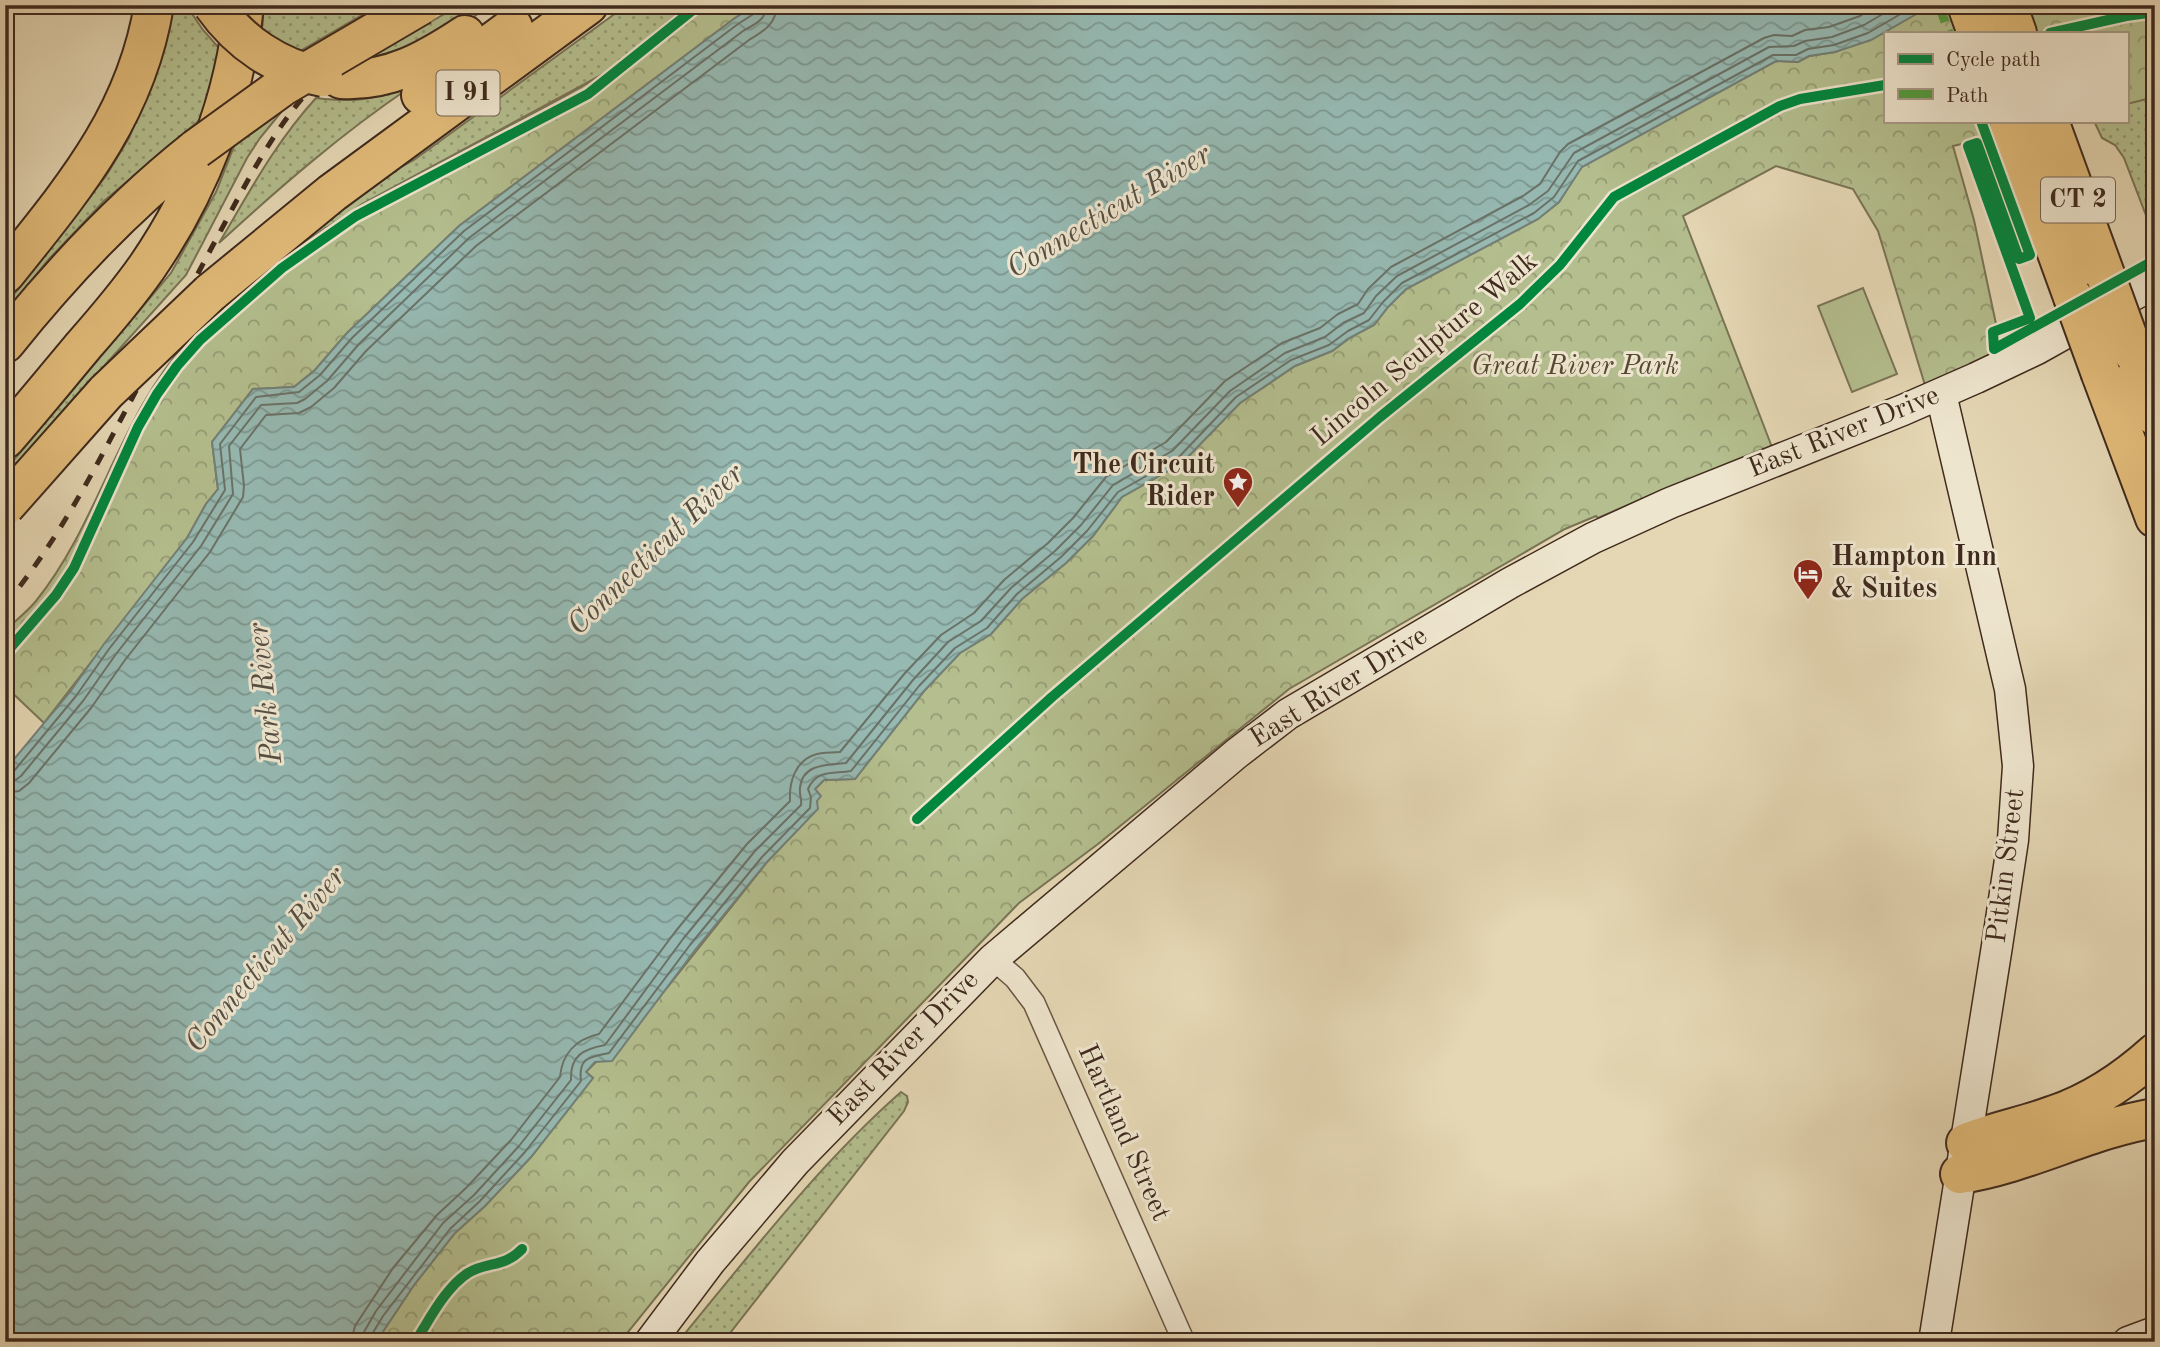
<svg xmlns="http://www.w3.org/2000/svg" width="2160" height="1347" font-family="'Old Standard TT',serif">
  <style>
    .grass { fill: url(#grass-dots); stroke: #7a7456; stroke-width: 2 }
    .park { fill: url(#park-crowns); stroke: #7a7456; stroke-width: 2 }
    .pitch { fill: #b4be8e; stroke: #7a7456; stroke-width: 2 }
    .water { fill: url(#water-waves); stroke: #738077; stroke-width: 2 }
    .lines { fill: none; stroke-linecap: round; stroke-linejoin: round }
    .shore { stroke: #6a7268; stroke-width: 2 }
    .street-casing { stroke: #685544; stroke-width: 24 }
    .secondary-casing { stroke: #3f2a1e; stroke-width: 33 }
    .highway-casing { stroke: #3f2a1e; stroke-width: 42 }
    .street { stroke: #eee5ce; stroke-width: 21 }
    .secondary { stroke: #eee5ce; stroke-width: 30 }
    .highway { stroke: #e2bc7a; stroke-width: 38 }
    .rail { stroke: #3f2a1e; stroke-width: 5; stroke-dasharray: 12 12; stroke-linecap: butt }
    .highway-bridge-casing { stroke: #3f2a1e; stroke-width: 42; stroke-linecap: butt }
    .highway-bridge { stroke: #e2bc7a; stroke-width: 38 }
    .quiet { stroke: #539c3f; stroke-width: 9; stroke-dasharray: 18 9; stroke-linecap: butt }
    .cycleway-casing { stroke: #eee5ce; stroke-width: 15 }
    .cycleway { stroke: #00873e; stroke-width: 10 }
    .labels { text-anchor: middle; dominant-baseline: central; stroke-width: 6; stroke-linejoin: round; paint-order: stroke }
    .shield { fill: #eee5ce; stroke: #746253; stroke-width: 2 }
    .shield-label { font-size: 26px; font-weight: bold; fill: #3f2a1e }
    .street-label { font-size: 28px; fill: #3f2a1e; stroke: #eee5ce }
    .park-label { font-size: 28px; font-style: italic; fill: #564834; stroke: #eee5ce }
    .poi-label { font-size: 28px; font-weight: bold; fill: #3f2a1e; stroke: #eee5ce; text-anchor: end }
    .water-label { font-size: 30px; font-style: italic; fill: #554e43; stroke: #eee5ce }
  </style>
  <defs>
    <pattern id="grass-dots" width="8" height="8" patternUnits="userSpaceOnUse" patternTransform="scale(1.75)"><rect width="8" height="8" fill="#b4be8e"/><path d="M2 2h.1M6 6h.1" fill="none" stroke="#949b73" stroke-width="1.8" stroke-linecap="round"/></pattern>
    <pattern id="park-crowns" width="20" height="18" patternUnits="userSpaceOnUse" patternTransform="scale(1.75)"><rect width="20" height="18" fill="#b4be8e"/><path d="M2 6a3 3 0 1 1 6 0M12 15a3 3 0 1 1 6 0" fill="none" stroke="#949b73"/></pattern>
    <pattern id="water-waves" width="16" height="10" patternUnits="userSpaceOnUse" patternTransform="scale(1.75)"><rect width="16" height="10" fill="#96b9b2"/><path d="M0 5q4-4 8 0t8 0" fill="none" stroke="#7c9790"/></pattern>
  </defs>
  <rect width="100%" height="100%" fill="#e5d7b4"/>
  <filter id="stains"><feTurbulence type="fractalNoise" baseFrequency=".00286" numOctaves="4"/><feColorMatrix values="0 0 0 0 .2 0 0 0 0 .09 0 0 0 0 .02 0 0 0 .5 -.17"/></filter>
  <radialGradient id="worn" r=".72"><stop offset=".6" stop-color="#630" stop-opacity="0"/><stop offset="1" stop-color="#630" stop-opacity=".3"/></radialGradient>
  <!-- grass -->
  <path class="grass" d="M172 5H186L203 30 219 48 202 118 104 201 49 259 5 313V306L106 176 129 138 158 65Z
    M264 5H379L295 54 261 36Z
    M460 5H491L447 35 354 66Z
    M627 5H688L607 72 362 204 248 285 377 180 414 160Z
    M405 84 409 88C341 134 279 188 219 243 250 191 275 143 316 98 348 102 377 102 405 84Z
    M2155 88V239L2124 158 2115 145 2102 138 2094 121H2127V94Z
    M282 111 260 138 247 158 186 275 16 464 13 461 171 273 216 192 235 144Z
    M901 1092 907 1096 908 1102 904 1111 723 1342H678C749 1256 817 1166 901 1092Z"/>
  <!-- park -->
  <path class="park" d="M688 5H756L735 18 459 226 347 333 315 370 294 387 253 389 212 442 218 489 206 504 187 538 44 723 5 686V631C15 621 27 612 36 601 99 523 119 416 188 341 275 245 391 189 504 129 538 111 573 93 606 72 635 53 661 27 688 5Z
    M1932 5H2155V97L2127 104V33H1885V121H2058L1953 146 1974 220 2003 357 1928 395 1878 231 1853 189 1776 166 1683 216 1775 455 1674 485 1598 518 1596 516 1565 529 1289 689 1098 844 1019 903 749 1182 620 1342H376L414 1285 455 1233 485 1206 531 1157 593 1078 586 1072 654 1004 767 862 817 809 815 789 824 780 855 779 925 690 960 653 991 634 1022 599 1066 563 1093 536 1122 497 1182 463 1240 403 1295 366 1332 351 1351 337 1374 325 1388 307 1406 289 1538 219 1559 202 1581 167 1776 61 1798 62 1809 56 1835 52Z"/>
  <!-- pitch -->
  <path class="pitch" d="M1863 288 1897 374 1852 392 1818 306Z"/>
  <!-- water -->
  <path class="water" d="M756 5H1932L1871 40 1835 52 1809 56 1798 62 1776 61 1582 167 1559 202 1538 219 1406 289 1388 307 1374 325 1351 337 1332 351 1295 366 1240 403 1182 463 1122 497 1093 536 1066 563 1022 599 991 634 960 653 925 690 855 779 824 780 815 789 821 796 817 801 818 809 767 862 695 950 612 1061 595 1062 586 1072 593 1078 531 1157 485 1206 455 1233 414 1285 376 1342H5V770L70 692 104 644 187 538 206 504 218 489 212 442 253 389 294 387 315 370 347 333 459 226 735 18Z"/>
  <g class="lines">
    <!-- shore -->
    <path class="shore" d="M5 774 14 771 76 696 109 649 193 542 225 490 220 444 256 397 299 392 320 375 352 338 464 231 738 24 755 13 758 5
      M5 783 13 782 21 776 83 701 116 654 201 546 233 494 229 446 261 405 297 403 305 399 327 381 359 344 469 238 743 31C755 24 766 20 767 5
      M5 793 19 791 29 783 91 708 125 660 210 552 243 497 244 486 240 449 266 415 299 413 311 407 334 388 366 351 476 246 749 40C764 31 776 24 777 5
      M351 1342 355 1326 393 1268 437 1215 467 1187 511 1140 560 1077C562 1053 577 1039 599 1034L675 932 747 844 790 801C789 782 795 760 817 754 825 752 833 753 840 752L905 673 941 635 974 613 1004 580 1048 543 1073 518 1106 477 1166 442 1225 381 1282 343 1320 328 1338 314 1358 304 1368 289 1391 267 1523 196 1540 184 1560 152 1568 144 1764 38 1774 35 1792 36 1805 30 1829 27 1860 16 1877 5
      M362 1342 364 1332 376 1311 443 1223 474 1195 519 1146 571 1080C570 1055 584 1049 605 1045L683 939 755 851 801 805C802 798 799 794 800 788 802 763 829 765 846 763L913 680 948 642 981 621 1011 588 1055 551 1081 525 1113 485 1172 451 1230 391 1285 353 1325 337 1343 323 1364 313 1376 296 1397 276 1529 205 1548 191 1574 153 1769 47 1794 46 1805 41 1832 37 1864 25 1898 5
      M371 1342V1336L383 1316 450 1229 480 1201 525 1152 581 1081C578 1057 590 1057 609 1053L690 945 762 857 810 808 811 797 808 789C817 769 833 774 851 771L919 686 955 648 987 628 1017 594 1061 557 1087 531 1118 492 1178 458 1236 397 1291 360 1329 345 1348 331 1369 320 1383 302 1402 283 1534 213 1554 197 1578 161 1773 55H1796L1808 49 1834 45 1868 33 1916 5"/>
    <!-- street casing -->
    <g class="street-casing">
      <path id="street" d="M993 959 1015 978 1034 1003 1184 1342"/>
    </g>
    <!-- secondary casing -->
    <g class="secondary-casing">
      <path id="secondary" d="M650 1342 710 1262 795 1162 993 959 1236 754 1288 714 1510 583 1593 538 1670 503 1903 410 1976 378 2037 349 2155 283
        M1934 1342 1997 946 2013 840 2018 766 2010 689 1941 394
        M2128 1342 2155 1332"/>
    </g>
    <!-- highway casing -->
    <g class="highway-casing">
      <path id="highway" d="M1967 5 1977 33
        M2007 5 2017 33
        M341 79C389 82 427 60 465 35
        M421 95 513 27
        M2009 121 2073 297
        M2049 121 2106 277
        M5 274C73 189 136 116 154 5
        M210 293 332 193 588 5
        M5 343C62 272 124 206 196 149
        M2134 354 2155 416
        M2101 374 2155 518
        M5 439C32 408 58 376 84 345 106 320 128 294 147 267 200 190 236 98 244 5
        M1966 1143C1995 1131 2025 1126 2054 1115 2092 1102 2125 1080 2155 1053
        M1960 1174C2027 1164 2088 1129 2155 1118"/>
    </g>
    <!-- street -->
    <use href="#street" class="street"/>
    <!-- secondary -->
    <use href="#secondary" class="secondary"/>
    <!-- highway -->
    <use href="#highway" class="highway"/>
    <!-- rail -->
    <path class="rail" d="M5 605C52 548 86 486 120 421 151 363 181 305 212 247 246 184 278 116 332 67 361 42 398 24 431 5"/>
    <!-- highway-bridge casing -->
    <g class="highway-bridge-casing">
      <path id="highway-bridge" d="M213 5C239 42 278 69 323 77
        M196 149 283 86 421 5
        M2106 277 2134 354
        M2073 297 2101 374
        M5 506 106 392 210 293"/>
    </g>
    <!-- highway-bridge -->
    <use href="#highway-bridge" class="highway-bridge"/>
    <!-- quiet -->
    <path class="quiet" d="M1939 5 1949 33"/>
    <!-- cycleway casing -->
    <g class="cycleway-casing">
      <path id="cycleway" d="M2050 33 2126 16 2155 12
        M1981 121 2030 255 2019 259 1977 143 1968 146 2030 318 1993 332 1994 349 2155 260
        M5 654 56 595 74 568 138 427 157 394 177 366 200 340 282 268 356 216 588 94 699 5
        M917 819 1052 697 1380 417 1520 304 1560 265 1614 197 1780 106 1800 99 1885 85
        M415 1342C430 1319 445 1288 468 1273 488 1261 504 1268 522 1249"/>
    </g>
    <!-- cycleway -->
    <use href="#cycleway" class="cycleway"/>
  </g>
  <!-- icons -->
  <defs>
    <g id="sight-pin" transform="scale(1.575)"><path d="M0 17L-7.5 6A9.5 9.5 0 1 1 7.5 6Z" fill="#8f2418" stroke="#eee5ce"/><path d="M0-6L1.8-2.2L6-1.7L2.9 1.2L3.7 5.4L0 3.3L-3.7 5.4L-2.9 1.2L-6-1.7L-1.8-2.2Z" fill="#fff"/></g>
    <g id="hotel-pin" transform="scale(1.575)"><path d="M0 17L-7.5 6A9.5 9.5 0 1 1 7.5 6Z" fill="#8f2418" stroke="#eee5ce"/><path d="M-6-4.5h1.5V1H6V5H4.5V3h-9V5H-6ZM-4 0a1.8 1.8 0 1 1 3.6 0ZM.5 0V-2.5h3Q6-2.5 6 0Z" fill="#fff"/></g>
  </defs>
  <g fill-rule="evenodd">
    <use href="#sight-pin" x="1238" y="482"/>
    <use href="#hotel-pin" x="1808" y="574"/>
  </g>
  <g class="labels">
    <!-- shield labels -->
    <g class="shield">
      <rect x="436.5" y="70.5" width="63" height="45" rx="5"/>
      <rect x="2041" y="177.5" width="74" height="45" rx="5"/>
    </g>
    <g class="shield-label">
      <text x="468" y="93">I 91</text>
      <text x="2078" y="200">CT 2</text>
    </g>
    <!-- street labels -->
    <g class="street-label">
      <text transform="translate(1425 350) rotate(-40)">Lincoln Sculpture Walk</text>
      <text transform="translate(1844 433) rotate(-22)">East River Drive</text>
      <text transform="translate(1339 688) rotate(-32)">East River Drive</text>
      <text transform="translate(2007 866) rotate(-83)">Pitkin Street</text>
      <text transform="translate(904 1049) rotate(-46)">East River Drive</text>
      <text transform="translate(1123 1133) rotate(66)">Hartland Street</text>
    </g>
    <!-- park labels -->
    <g class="park-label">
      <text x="1575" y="367">Great River Park</text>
    </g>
    <!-- poi labels -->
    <g class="poi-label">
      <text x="1215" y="466">The Circuit<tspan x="1215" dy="32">Rider</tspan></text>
      <text x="1831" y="558" text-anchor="start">Hampton Inn<tspan x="1831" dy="32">&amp; Suites</tspan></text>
    </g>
    <!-- water labels -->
    <g class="water-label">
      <text transform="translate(1109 212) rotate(-31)">Connecticut River</text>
      <text transform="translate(656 550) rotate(-44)">Connecticut River</text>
      <text transform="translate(266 693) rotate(-96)">Park River</text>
      <text transform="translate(266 960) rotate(-50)">Connecticut River</text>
    </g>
  </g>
  <!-- margin -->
  <rect width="2160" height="1347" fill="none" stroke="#e5d7b4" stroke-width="28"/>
  <rect x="7" y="7" width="2146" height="1333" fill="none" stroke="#3f2a1e" stroke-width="3.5"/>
  <rect x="14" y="14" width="2132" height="1319" fill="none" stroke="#3f2a1e" stroke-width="2"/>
  <!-- legend -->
  <rect x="1884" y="32" width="245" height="91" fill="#eee5ce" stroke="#a89a88" stroke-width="2"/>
  <rect x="1898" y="54" width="35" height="10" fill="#00873e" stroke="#a89a88" stroke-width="2"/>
  <text x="1946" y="66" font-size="21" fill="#3f2a1e">Cycle path</text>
  <rect x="1898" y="89" width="35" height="10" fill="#539c3f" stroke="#a89a88" stroke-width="2"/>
  <text x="1946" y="102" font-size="21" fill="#3f2a1e">Path</text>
  <rect width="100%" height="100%" filter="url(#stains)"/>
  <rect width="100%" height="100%" fill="url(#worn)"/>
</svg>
